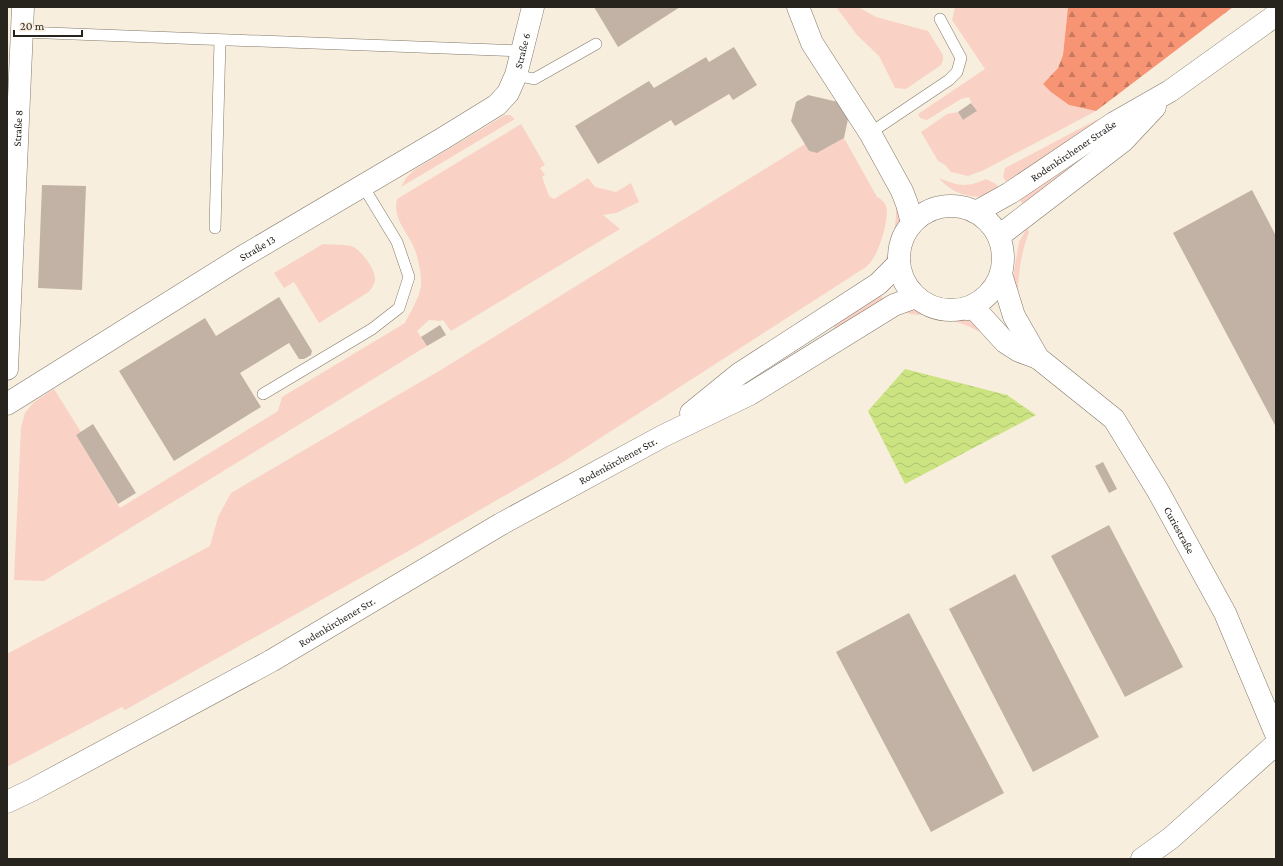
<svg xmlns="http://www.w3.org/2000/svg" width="1283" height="866" font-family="'Crimson Pro',serif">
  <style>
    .green { fill: #f9d2c5 }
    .forest { fill: url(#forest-firs) }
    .water { fill: url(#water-waves) }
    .building { fill: #c2b2a6 }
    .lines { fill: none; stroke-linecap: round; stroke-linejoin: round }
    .lane-casing { stroke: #827869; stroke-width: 12 }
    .street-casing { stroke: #827869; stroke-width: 23 }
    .secondary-casing { stroke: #827869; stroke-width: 23 }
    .lane { stroke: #fff; stroke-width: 11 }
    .street { stroke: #fff; stroke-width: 22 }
    .secondary { stroke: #fff; stroke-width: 22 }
    .labels { text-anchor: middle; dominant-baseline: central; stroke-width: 3.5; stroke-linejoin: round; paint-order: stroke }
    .street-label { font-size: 11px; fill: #27231d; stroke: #f8eedd }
  </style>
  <defs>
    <pattern id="forest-firs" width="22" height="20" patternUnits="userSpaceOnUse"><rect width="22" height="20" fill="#f69474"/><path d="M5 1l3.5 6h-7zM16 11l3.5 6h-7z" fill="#c7785f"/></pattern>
    <pattern id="water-waves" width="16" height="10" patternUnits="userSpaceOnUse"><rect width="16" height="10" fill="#cbe381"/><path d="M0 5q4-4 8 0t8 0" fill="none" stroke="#aec26f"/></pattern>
  </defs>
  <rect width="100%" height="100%" fill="#f8eedd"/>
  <!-- green -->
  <path class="green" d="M836 7H858L876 17 928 31 943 55V60L941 65 906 89 895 88 879 56 857 35Z
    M955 7H1068L1063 55 1058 68 1043 84 1052 92 1069 105 1096 111 984 170 968 176 951 172 945 165 938 161 921 132 947 114 958 112 963 120 976 112 969 97 961 99 927 120 920 118 918 114 985 69 952 20Z
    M505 115H510L515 119 401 187 406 178 414 170Z
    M1100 118 1073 144 1010 188 1003 177 1005 168Z
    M521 124 545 165 540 168 545 175 542 177 549 196 554 199 588 178 595 187 616 192 631 183 639 202 616 213 603 215 620 229 451 331 443 320 440 321 429 320 417 331 427 346 44 581 14 580 21 427 25 413 34 402 54 389 81 432 76 435 120 508 278 411 282 397 405 323C410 312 419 299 421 286 422 277 418 258 415 250 408 232 392 219 397 199Z
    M844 138 877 197C881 199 884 201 886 206 890 216 880 248 874 257 872 261 869 264 866 267L563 462 412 549 125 710 122 707 7 767V654L210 546 218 517 231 493 444 368 805 144 809 151 817 153Z
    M1071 164 1073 165 1025 207 1019 199Z
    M939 178C959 186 966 188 986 179L996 184 1001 192C995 193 990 195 985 196 968 199 949 191 939 178Z
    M896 204 901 215 899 224 891 256 884 263C892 246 897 224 896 204Z
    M1027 228 1029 232C1022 251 1018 272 1018 293L1013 277 1019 242Z
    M323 244C331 245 342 244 351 246 361 249 376 270 375 280 374 285 371 290 367 293L319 323 294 282 284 288 274 273Z
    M880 294 886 303 834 330V326Z
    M913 310 962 318 971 321 982 329 978 331C964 323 949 320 933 316 924 314 912 316 905 312Z"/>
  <!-- forest -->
  <path class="forest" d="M1068 7H1233L1096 111 1069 105 1051 92 1043 84 1058 68 1063 55Z"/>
  <!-- water -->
  <path class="water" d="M905 369 1007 395 1036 415 905 484 868 411Z"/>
  <!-- building -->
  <path class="building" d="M594 7H680L618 47Z
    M734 47 757 85 733 100 729 94 675 126 671 120 598 164 575 126 649 81 654 88 706 57 709 62Z
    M808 95 838 102 848 119 844 138 817 153 809 151 791 121 796 102Z
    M971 103 977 111 963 120 958 112Z
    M42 185 86 186 82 290 38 288Z
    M1252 190 1276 236V427L1173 233Z
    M279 297 312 351 311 355 304 359H299L289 343 240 373 261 407 174 461 119 371 205 318 216 336Z
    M440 325 446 335 427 346 421 337Z
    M93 424 136 493 118 504 76 435Z
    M1103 462 1117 489 1109 493 1095 466Z
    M1109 525 1183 667 1125 697 1051 556Z
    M1015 574 1099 737 1033 772 949 609Z
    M909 613 1004 793 931 832 836 652Z"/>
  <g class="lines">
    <!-- lane casing -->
    <g class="lane-casing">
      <path id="lane" d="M22 32 522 51
        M516 75 534 79 596 44
        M870 133 949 80 957 72 961 58 940 19
        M215 228 220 40
        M263 394 372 329 399 308 409 277 397 242 363 186"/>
    </g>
    <!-- street casing -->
    <g class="street-casing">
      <g id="street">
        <path d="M798 7 812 43 870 133 902 191 907 204 912 223"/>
        <path d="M1001 274 1014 316 1038 358"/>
        <path id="s1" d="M967 309 973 307 1005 342 1019 351 1038 358 1114 419 1158 491 1225 613 1276 734"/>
        <path id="s2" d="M7 369 23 7"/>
        <path id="s3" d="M7 404 242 257 442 139 497 105 508 93 516 75 533 7"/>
        <path d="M1142 859 1171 838 1276 744"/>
      </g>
    </g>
    <!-- secondary casing -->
    <g class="secondary-casing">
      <g id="secondary">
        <circle cx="951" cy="258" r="52"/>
        <path id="s4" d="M976 212 1010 193 1114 123 1170 91 1276 15"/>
        <path d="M999 236 1123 141 1155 107"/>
        <path d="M691 413 739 374 878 284 899 263"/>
        <path id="s5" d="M7 802 32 790 271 661 501 524 663 436 750 394 894 305 916 297"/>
      </g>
    </g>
    <!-- lane -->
    <use href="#lane" class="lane"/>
    <!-- street -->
    <use href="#street" class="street"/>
    <!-- secondary -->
    <use href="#secondary" class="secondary"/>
  </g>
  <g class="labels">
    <!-- street labels -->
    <g class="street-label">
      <text stroke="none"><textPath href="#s3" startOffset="635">Straße 6</textPath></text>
      <text stroke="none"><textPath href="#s2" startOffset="241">Straße 8</textPath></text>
      <text stroke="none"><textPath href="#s4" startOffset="115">Rodenkirchener Straße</textPath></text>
      <text stroke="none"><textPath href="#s3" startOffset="295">Straße 13</textPath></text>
      <text stroke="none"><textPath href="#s5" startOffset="700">Rodenkirchener Str.</textPath></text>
      <text stroke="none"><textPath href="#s1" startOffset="317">Curiestraße</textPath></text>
      <text stroke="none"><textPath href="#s5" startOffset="376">Rodenkirchener Str.</textPath></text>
    </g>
  </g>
  <!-- border -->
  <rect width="1283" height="866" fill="none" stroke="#27231d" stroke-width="16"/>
  <!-- scale -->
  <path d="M14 30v6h68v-6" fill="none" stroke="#27231d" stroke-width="2"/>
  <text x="20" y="30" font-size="12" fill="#27231d" stroke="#f8eedd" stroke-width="3" paint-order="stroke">20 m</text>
</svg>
